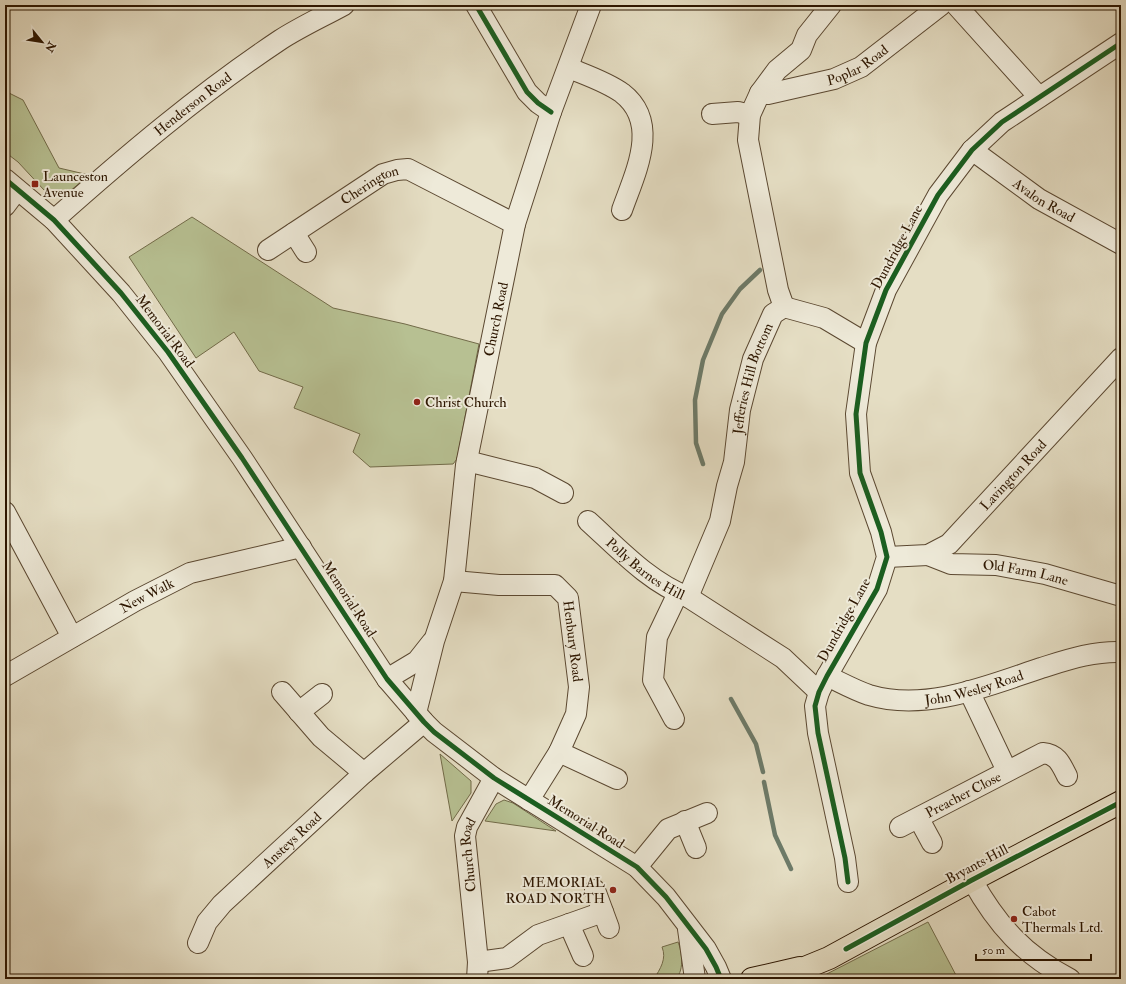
<svg xmlns="http://www.w3.org/2000/svg" width="1126" height="984" font-family="'IM FELL Double Pica',serif">
  <style>
    .green { fill: #b7c092; stroke: #726b49 }
    .lines { fill: none; stroke-linecap: round; stroke-linejoin: round }
    .stream { stroke: #6d7a68; stroke-width: 4.5 }
    .minor-casing { stroke: #5b4831; stroke-width: 22 }
    .major-casing { stroke: #2d1600; stroke-width: 24 }
    .minor { stroke: #eeead9; stroke-width: 20 }
    .major { stroke: #e5dec4; stroke-width: 22 }
    .cycleway-casing { stroke: #eeead9; stroke-width: 8 }
    .cycleway { stroke: #1b5e20; stroke-width: 5 }
    .poi-dot { fill: #8f2418; stroke: #eeead9; stroke-width: 1.5 }
    .labels { text-anchor: middle; dominant-baseline: central; stroke-width: 4; stroke-linejoin: round; paint-order: stroke }
    .street-label { font-size: 14px; fill: #2d1600; stroke: #eeead9 }
    .poi-label { font-size: 14px; fill: #2d1600; stroke: #eeead9; text-anchor: start }
  </style>
  <rect width="100%" height="100%" fill="#e5dec4"/>
  <filter id="stains"><feTurbulence type="fractalNoise" baseFrequency=".005" numOctaves="4"/><feColorMatrix values="0 0 0 0 .2 0 0 0 0 .09 0 0 0 0 .02 0 0 0 .5 -.17"/></filter>
  <radialGradient id="worn" r=".72"><stop offset=".6" stop-color="#630" stop-opacity="0"/><stop offset="1" stop-color="#630" stop-opacity=".3"/></radialGradient>
  <!-- green -->
  <path class="green" d="M5 91 23 100 59 168 89 175 69 192 55 195 44 190 18 162 5 152Z
    M192 217 333 308 405 324 479 344 457 459 453 464 370 467 353 452 360 434 294 408 303 387 259 371 234 332 196 358 129 257Z
    M440 754 471 781V793L452 821Z
    M504 800 513 803 556 831 485 821 496 804Z
    M928 922 958 979H819V978Z
    M678 942C682 951 685 974 674 979 669 981 659 979 654 979 660 969 667 959 662 947Z"/>
  <g class="lines">
    <!-- stream -->
    <path class="stream" d="M703 464 696 443 695 400 703 360 722 314 740 289 760 270
      M731 699 756 744 763 772
      M764 782 775 835 791 869"/>
    <!-- minor casing -->
    <g class="minor-casing">
      <g id="minor">
        <path d="M476 5 527 92 538 103 551 112"/>
        <path d="M956 5 1039 97"/>
        <path d="M569 68C586 75 607 82 622 93 661 123 635 173 622 210"/>
        <path id="s1" d="M760 93 768 94 834 79 861 67 941 5"/>
        <path d="M712 114 738 112 750 115"/>
        <path id="s2" d="M972 150 1039 199 1121 244"/>
        <path d="M5 179 54 220 121 293 168 352 242 458 387 679 424 722 434 732 494 778 637 867 666 897 706 949 716 967 721 979"/>
        <path d="M5 206 17 190"/>
        <path id="s3" d="M54 220C126 156 199 94 280 40 300 27 322 17 344 5"/>
        <path d="M294 233 306 252"/>
        <path id="s4" d="M268 250 383 174 397 170 408 169 515 224"/>
        <path d="M784 307 778 290 748 140 750 115 760 93 777 70 801 50 807 35 831 5"/>
        <path d="M784 307 824 318 866 343"/>
        <path d="M467 461 535 478 563 493"/>
        <path d="M5 512 72 637"/>
        <path id="s5" d="M588 521C619 549 649 582 688 597L783 658 819 692"/>
        <path id="s6" d="M928 555 951 564 996 565 1045 574 1121 596"/>
        <path id="s7" d="M887 557 928 555 949 544 1121 358"/>
        <path id="s8" d="M454 581 499 585H555L568 598 579 687 576 714 559 752 529 800"/>
        <path id="s9" d="M688 597 720 521 727 486 734 462 740 410 753 359 773 314 784 307"/>
        <path id="s10" d="M5 676 135 601 190 573 301 547"/>
        <path id="s11" d="M827 676C840 682 854 690 869 695 926 712 987 686 1041 668 1067 660 1093 651 1121 652"/>
        <path d="M387 679 417 661 432 642"/>
        <path d="M969 691 1007 771"/>
        <path d="M282 692 321 737 364 773"/>
        <path d="M299 712 322 694"/>
        <path id="s12" d="M416 713 434 641 454 581 466 465 515 224 551 112 591 5"/>
        <path d="M674 719 653 680 657 637 678 593"/>
        <path d="M559 752 617 779"/>
        <path d="M919 819 932 843"/>
        <path d="M685 821 696 848"/>
        <path id="s13" d="M900 827 1043 753C1057 754 1061 764 1067 776"/>
        <path d="M637 867 668 829 707 813"/>
        <path d="M972 880C997 925 1024 955 1070 979"/>
        <path d="M848 882 845 858 818 733 815 706 819 692 827 676 877 589 887 557 881 532 860 473 856 414 866 343 886 290 938 195 972 150 1002 122 1121 43"/>
        <path d="M595 890 609 928"/>
        <path d="M569 924 583 956"/>
        <path d="M688 929 695 979"/>
        <path id="s14" d="M198 943 207 922 222 904 364 773 424 722"/>
        <path d="M478 962 507 958 538 935 603 912"/>
        <path id="s15" d="M477 979 478 962 465 836 467 827 494 778"/>
      </g>
    </g>
    <!-- major casing -->
    <g class="major-casing">
      <path id="major" d="M752 979 800 968
        M785 979 807 967 829 958 972 880 1121 802"/>
    </g>
    <!-- minor -->
    <use href="#minor" class="minor"/>
    <!-- major -->
    <use href="#major" class="major"/>
    <!-- cycleway casing -->
    <g class="cycleway-casing">
      <path id="cycleway" d="M476 5 527 92 538 103 551 112
        M5 179 54 220 121 293 168 352 242 458 387 679 424 722 434 732 494 778 637 867 666 897 706 949 716 967 721 979
        M848 882 845 858 818 733 815 706 819 692 827 676 877 589 887 557 881 532 860 473 856 414 866 343 886 290 938 195 972 150 1002 122 1121 43
        M846 949 972 880 1121 802"/>
    </g>
    <!-- cycleway -->
    <use href="#cycleway" class="cycleway"/>
  </g>
  <!-- markers -->
  <g class="poi-dot">
    <rect x="31" y="180" width="8" height="8" rx="2"/>
    <circle cx="417" cy="402" r="4"/>
    <circle cx="613" cy="890" r="4"/>
    <circle cx="1014" cy="919" r="4"/>
  </g>
  <g class="labels">
    <!-- street labels -->
    <g class="street-label">
      <text stroke="none"><textPath href="#s1" startOffset="103">Poplar Road</textPath></text>
      <text stroke="none"><textPath href="#s3" startOffset="181">Henderson Road</textPath></text>
      <text stroke="none"><textPath href="#s4" startOffset="121">Cherington</textPath></text>
      <text stroke="none"><textPath href="#s2" startOffset="88">Avalon Road</textPath></text>
      <text transform="translate(897 247) rotate(-62)">Dundridge Lane</text>
      <text stroke="none"><textPath href="#s12" startOffset="403">Church Road</textPath></text>
      <text transform="translate(165 331) rotate(53)">Memorial Road</text>
      <text stroke="none"><textPath href="#s9" startOffset="229">Jefferies Hill Bottom</textPath></text>
      <text stroke="none"><textPath href="#s7" startOffset="159">Lavington Road</textPath></text>
      <text stroke="none"><textPath href="#s5" startOffset="75">Polly Barnes Hill</textPath></text>
      <text stroke="none"><textPath href="#s6" startOffset="100">Old Farm Lane</textPath></text>
      <text stroke="none"><textPath href="#s10" startOffset="163">New Walk</textPath></text>
      <text transform="translate(349 599) rotate(57)">Memorial Road</text>
      <text transform="translate(844 620) rotate(-61)">Dundridge Lane</text>
      <text stroke="none"><textPath href="#s8" startOffset="163">Henbury Road</textPath></text>
      <text stroke="none"><textPath href="#s11" startOffset="153">John Wesley Road</textPath></text>
      <text stroke="none"><textPath href="#s13" startOffset="71">Preacher Close</textPath></text>
      <text transform="translate(586 822) rotate(32)">Memorial Road</text>
      <text stroke="none"><textPath href="#s14" startOffset="141">Ansteys Road</textPath></text>
      <text stroke="none"><textPath href="#s15" startOffset="125">Church Road</textPath></text>
      <text transform="translate(977 864) rotate(-28)">Bryants Hill</text>
    </g>
    <!-- poi labels -->
    <g class="poi-label">
      <text x="43" y="176">Launceston<tspan x="43" dy="16">Avenue</tspan></text>
      <text x="425" y="402">Christ Church</text>
      <text x="605" y="882" text-anchor="end">MEMORIAL<tspan x="605" dy="16">ROAD NORTH</tspan></text>
      <text x="1022" y="911">Cabot<tspan x="1022" dy="16">Thermals Ltd.</tspan></text>
    </g>
  </g>
  <!-- margin -->
  <rect width="1126" height="984" fill="none" stroke="#e5dec4" stroke-width="20"/>
  <rect x="6" y="6" width="1114" height="972" fill="none" stroke="#2d1600" stroke-width="2"/>
  <rect x="10" y="10" width="1106" height="964" fill="none" stroke="#2d1600"/>
  <!-- north arrow -->
  <g transform="translate(42 42) rotate(120)" stroke="#eeead9" stroke-width="3" paint-order="stroke">
  <path d="M0-3L7 15L0 10L-7 15Z" fill="#2d1600"/>
  <text y="-6" font-size="11" font-weight="bold" text-anchor="middle" fill="#2d1600">N</text>
  </g>
  <!-- scale -->
  <path d="M976 954v6h115v-6" fill="none" stroke="#2d1600" stroke-width="2"/>
  <text x="982" y="954" font-size="12" fill="#2d1600" stroke="#eeead9" stroke-width="3" paint-order="stroke">50 m</text>
  <rect width="100%" height="100%" filter="url(#stains)"/>
  <rect width="100%" height="100%" fill="url(#worn)"/>
</svg>
